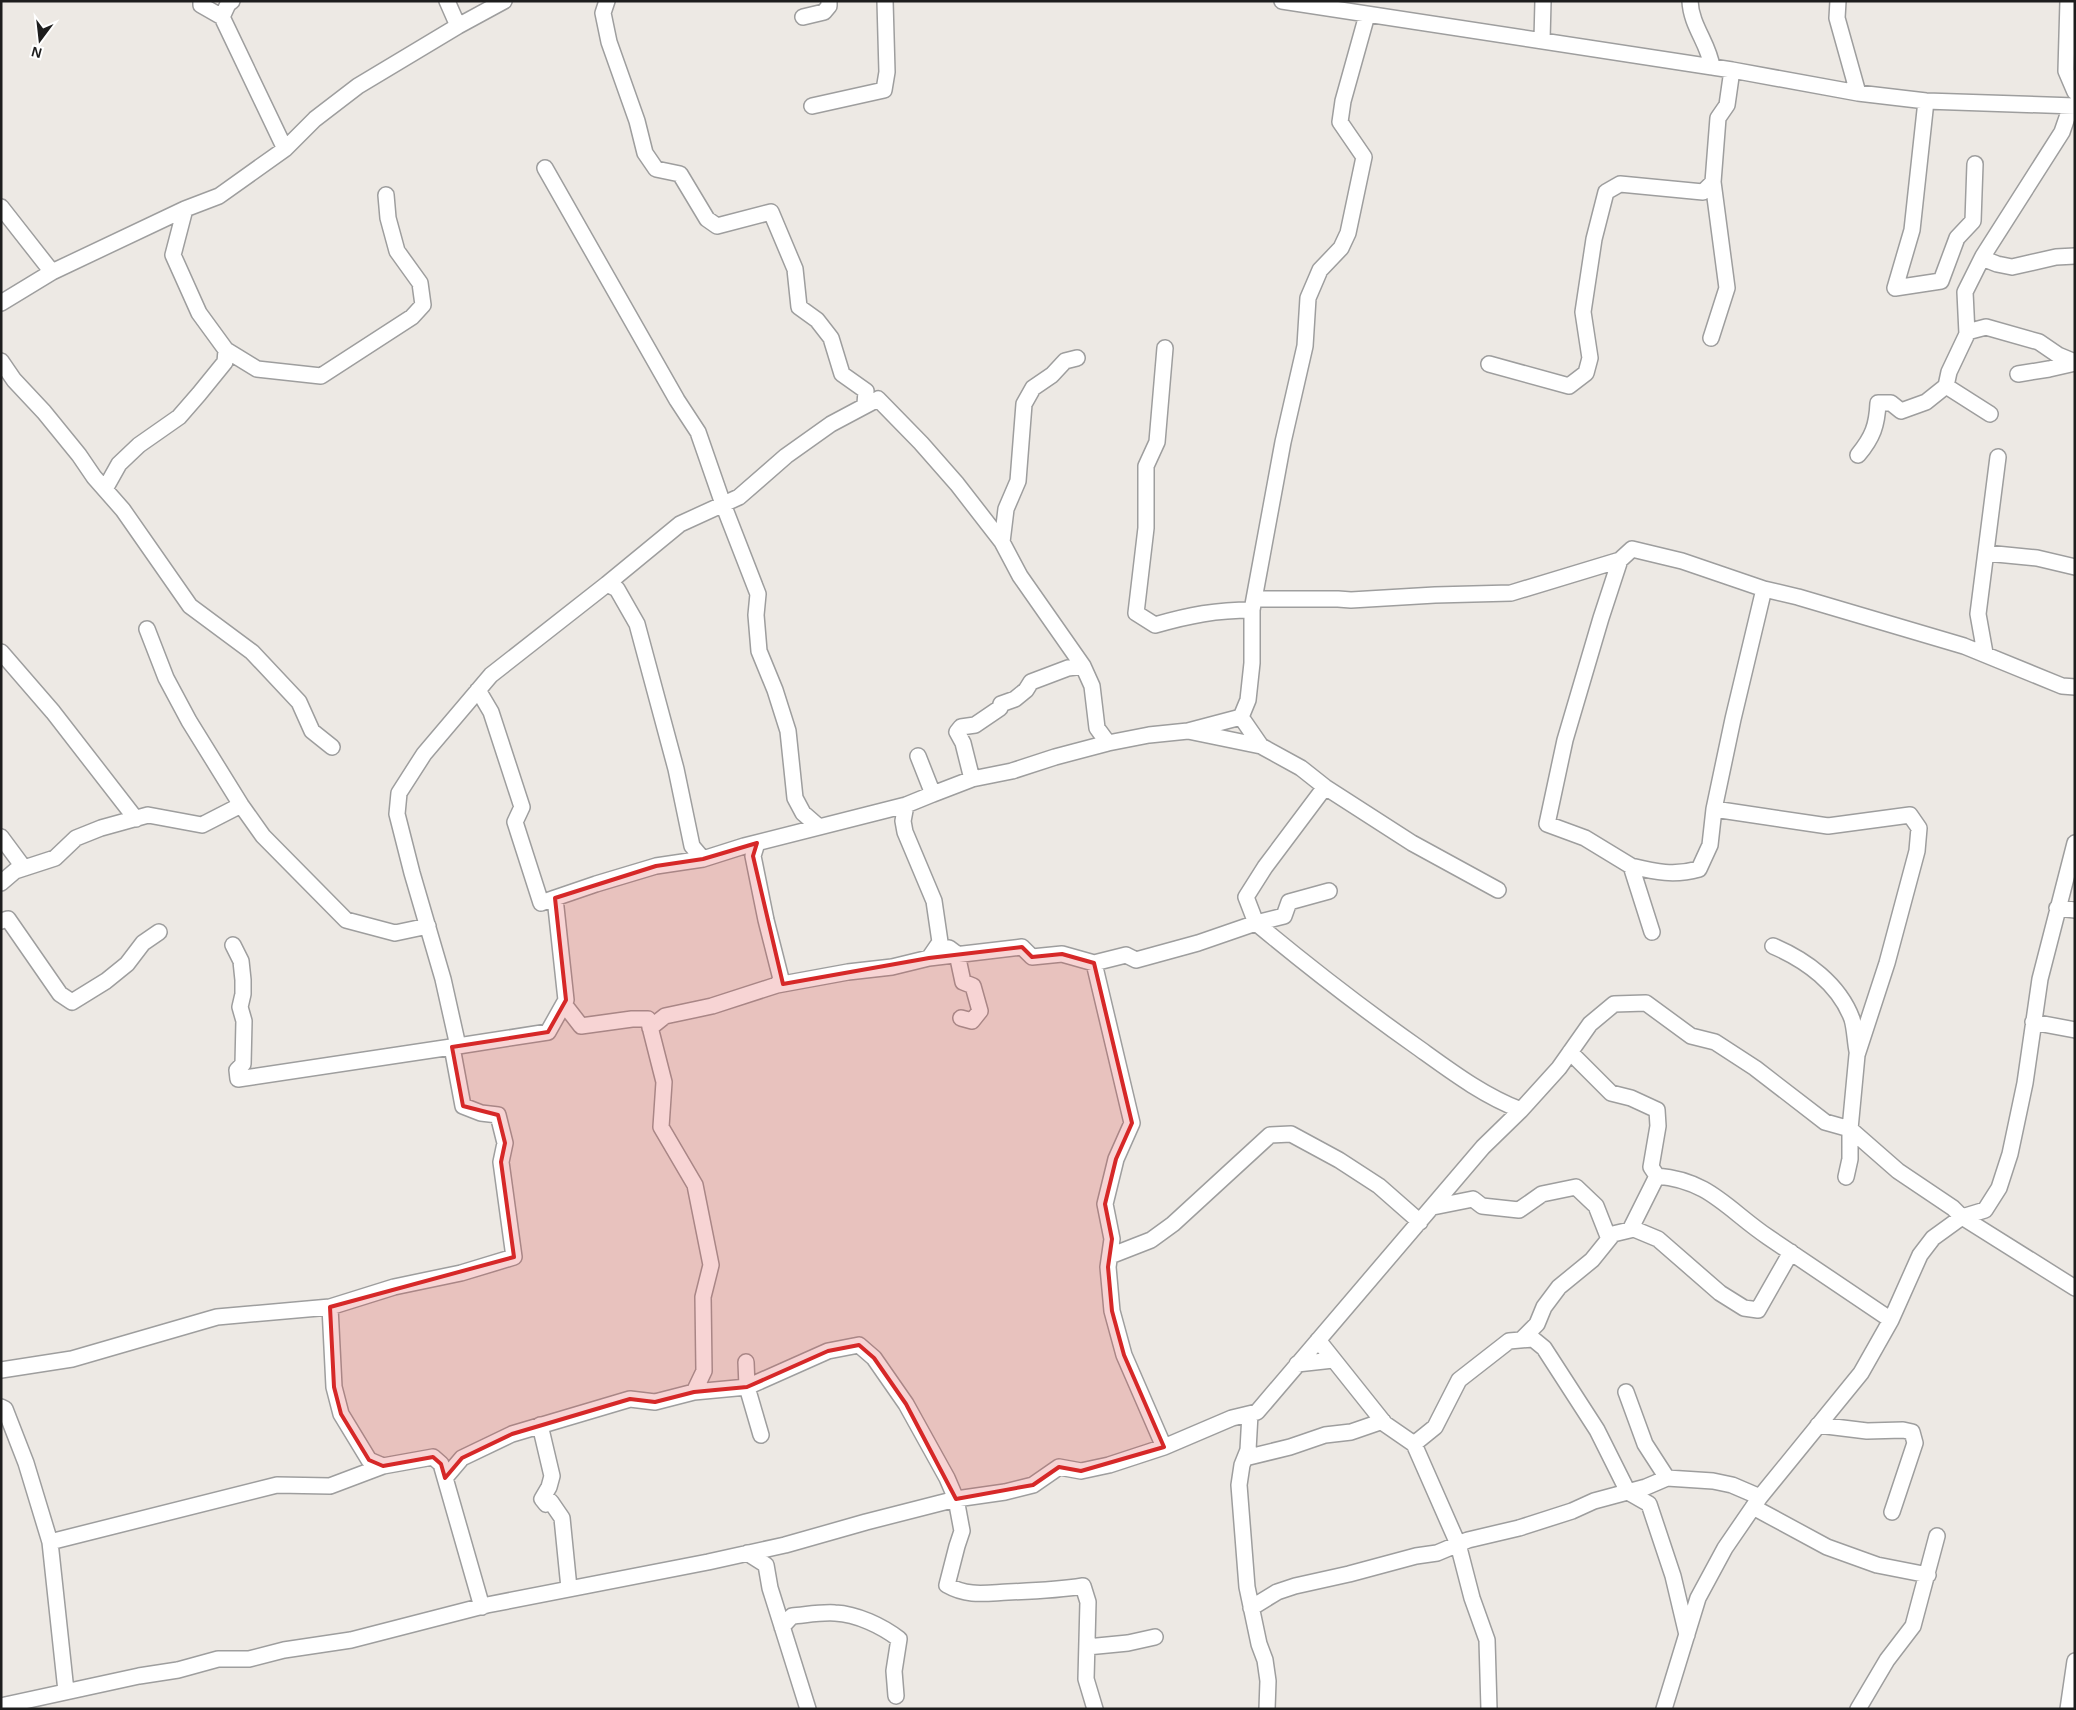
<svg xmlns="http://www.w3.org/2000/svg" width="2076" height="1710" font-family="Helvetica,sans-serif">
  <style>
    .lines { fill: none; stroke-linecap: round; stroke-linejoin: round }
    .minor-casing { stroke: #9e9e9e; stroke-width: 18 }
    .minor { stroke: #fff; stroke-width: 15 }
    .marked { fill: #d62828; fill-opacity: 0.2; stroke: #d62828; stroke-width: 4; stroke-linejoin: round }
  </style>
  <rect width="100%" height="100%" fill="#ede9e4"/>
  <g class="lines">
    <!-- minor casing -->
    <g class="minor-casing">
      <path id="minor" d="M201 1V5L222 17 285 149
        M447 1 458 26
        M607 1 603 13 609 42 637 121 645 153 656 169 680 174 707 219 717 226 771 212 795 269 799 307 817 320 831 338 842 374 866 391 865 404
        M1282 1 1732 70 1858 93 1926 101 2075 106
        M1690 1C1691 26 1709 44 1712 67
        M1838 1 1837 18 1858 93
        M2068 1 2066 71 2075 92
        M222 17 228 4 232 1
        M803 17 824 12 829 6V1
        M1542 40 1543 1
        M1926 101 1912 230 1895 288 1941 281 1957 238 1973 221 1975 164
        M812 106 884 90 887 72 885 1
        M545 168 677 400 698 432 723 504 758 594 756 615 759 651 775 690 788 731 795 798 803 813 819 827
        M1 207 52 272
        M185 209 173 255 199 313 226 350 257 369 321 376 412 317 423 305 420 283 397 251 388 218 386 195
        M1982 258 1997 264 2012 267 2056 257 2075 256
        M1 303 52 272 185 209 219 196 285 149 315 119 358 86 458 26 504 1
        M1967 332 1986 327 2039 342 2058 355 2075 362
        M1711 338 1727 288 1713 182
        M1165 348 1157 442 1146 466V528L1136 613 1155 625C1190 615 1216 610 1252 610
        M1 361 14 380 44 412 79 455 94 477 123 510 190 606 252 652 299 702 312 731 332 747
        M1489 364 1569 386 1586 373 1590 358 1583 312 1594 239 1606 192 1620 184 1703 192 1713 182 1718 118 1727 105 1732 70
        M2018 374 2049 369 2075 363
        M1990 414 1946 386 1949 372 1967 334 1965 292 1983 256 2062 132 2071 106
        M1858 455C1873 437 1877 425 1878 403H1891L1901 411 1926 402 1946 386
        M105 489 119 464 139 445 179 417 199 394 225 362 226 350
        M1002 542 1006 509 1018 481 1024 404 1033 388 1052 375 1065 361 1077 358
        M1986 553 2037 558 2075 567
        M607 584 680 524 739 497 786 456 831 424 878 399 921 443 957 484 1002 542 1020 576 1083 666 1092 686 1097 728 1108 743
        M1764 589 1733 719 1714 809 1828 826 1910 815 1919 828 1917 851 1887 963 1857 1055 1850 1129V1159L1846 1177
        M1255 599H1338L1351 600 1435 595 1511 593 1620 560
        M147 629 166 678 189 721 241 805 263 836 346 920 395 933 428 926
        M1 652 53 712 136 819
        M1985 653 1978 614 1998 457
        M478 690 491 712 522 807 515 822 541 903 555 898
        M1241 717 1261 746
        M1188 731 1241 717 1248 700 1252 663V610L1283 442 1305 346 1308 298 1320 270 1341 248 1348 233 1364 157 1340 122 1343 101 1367 15
        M972 779 963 743 957 732 961 727 975 725 1000 708 1001 704 1015 699 1026 690 1031 682 1068 668 1083 666
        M1325 787 1265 867 1246 897 1256 923 1284 916 1289 902 1329 891
        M933 794 972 779 1012 771 1055 757 1108 743 1149 735 1188 731 1261 746 1301 768 1325 787 1412 843 1498 890
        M1 837 24 868
        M1631 866C1656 872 1674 876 1699 869L1710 845 1714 809
        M1 883 15 871 55 858 76 838 101 828 148 815 202 825 241 805
        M2057 908 2075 910
        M1 921 8 919 60 994 72 1002 106 981 127 964 143 943 159 932
        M1652 932 1631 866 1585 838 1547 824 1565 740 1601 618 1620 560 1632 549 1682 561 1764 589 1798 597 1964 646 2062 686 2075 687
        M233 945 241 961 243 980V994L240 1007 244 1021 243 1064 237 1070 238 1079 458 1046 443 979 412 873 397 814 399 793 424 754 491 675 607 584 617 589 637 624 676 769 692 846 703 859
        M1773 946C1806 960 1839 984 1852 1019 1855 1029 1855 1041 1857 1051
        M949 948 957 954 963 982 973 986 980 1011 972 1021 961 1018
        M929 958 1022 947 1032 957 1062 954 1094 963 1126 955 1136 960 1198 943 1256 923C1309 967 1363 1009 1420 1049 1452 1072 1484 1096 1521 1110L1559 1068 1590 1024 1614 1004 1646 1003 1691 1036 1715 1042 1755 1068 1825 1122 1850 1129 1898 1171 1953 1208 1962 1217 2075 1288
        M1094 963 1132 1123 1116 1159 1105 1204 1112 1239 1108 1267 1112 1311 1124 1355 1164 1447
        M777 985 848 972 892 967 929 958 940 942 934 901 905 832 903 821 906 805
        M2033 1022 2075 1030
        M650 1028 665 1016 712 1006 777 985 781 979 766 920 753 856 757 843
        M458 1046 548 1032 566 1000 555 898 596 884 656 866 703 859 744 846 906 805 933 794 918 756
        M452 1047 463 1106 481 1113 498 1115 505 1143 501 1162 514 1257 461 1273 394 1287 330 1307 334 1387 341 1414 369 1460 383 1466 433 1457 441 1464 482 1607
        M1570 1052 1611 1093 1631 1098 1657 1110 1658 1126 1651 1167 1657 1176C1709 1180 1728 1210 1768 1237 1809 1265 1850 1292 1891 1320
        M1433 1207 1473 1199 1482 1206 1519 1210 1542 1194 1576 1187 1596 1206 1609 1239
        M1630 1230 1657 1176
        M1110 1256 1151 1240 1173 1224 1270 1135 1291 1134 1339 1160 1379 1186 1420 1222
        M1318 1340 1385 1424 1414 1444 1458 1544 1472 1598 1487 1640 1489 1709
        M1521 1340 1537 1324 1544 1307 1559 1287 1592 1260 1613 1234 1634 1229 1658 1239 1720 1293 1744 1308 1758 1310 1791 1252
        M746 1362 747 1387 761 1435
        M1297 1364 1333 1360
        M1 1370 72 1359 217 1317 330 1307
        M694 1392 747 1387 828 1351 859 1345 874 1358 906 1404 947 1478 956 1499 962 1531 957 1546 947 1585C968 1597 986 1593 1008 1592 1034 1591 1058 1590 1083 1586L1088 1602 1086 1679 1095 1709
        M1626 1392 1645 1444 1667 1478
        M1 1407 5 1409 26 1463 50 1542
        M1250 1414 1248 1450 1242 1465 1239 1485 1247 1587 1259 1644 1265 1660 1268 1681 1267 1709
        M540 1425 552 1476 549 1487 542 1499 546 1504 551 1502 562 1518 569 1588
        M1818 1425 1867 1431 1903 1430 1912 1432 1915 1443 1892 1512
        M1414 1444 1435 1427 1459 1380 1509 1341 1533 1339 1544 1348 1597 1430 1628 1492 1649 1504 1673 1576 1687 1635
        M1245 1458 1290 1447 1325 1435 1351 1432 1383 1421
        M445 1478 462 1458 512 1434 630 1399 655 1402 694 1392 704 1371 703 1297 711 1265 695 1185 661 1127 664 1082 648 1019H632L581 1026 564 1004
        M1753 1507 1827 1547 1877 1565 1928 1575
        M747 1553 766 1565 770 1588 808 1709
        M1251 1608 1277 1592 1295 1586 1349 1574 1416 1556 1437 1553 1468 1540 1519 1528 1572 1511 1594 1501 1646 1487 1667 1478 1713 1481 1732 1485 1760 1497
        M782 1627 792 1616C805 1615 821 1612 835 1613 857 1614 882 1626 899 1639L894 1671 896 1696
        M1087 1647 1128 1643 1155 1637
        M66 1691 50 1542 277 1485 330 1486 383 1466
        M1 1706 139 1676 178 1670 218 1659H249L284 1650 351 1640 487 1605 708 1562 785 1545 866 1522 956 1499 1005 1492 1033 1485 1059 1467 1081 1471 1109 1465 1164 1447 1232 1418 1257 1412 1483 1147 1521 1110
        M1664 1709 1698 1598 1725 1548 1760 1497 1861 1373 1891 1320 1920 1255 1933 1238 1962 1217 1985 1210 1999 1188 2010 1154 2025 1083 2040 979 2075 843
        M1858 1709 1887 1660 1913 1626 1937 1536
        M2068 1709 2075 1661"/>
    </g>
    <!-- minor -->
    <use href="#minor" class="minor"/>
  </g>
  <!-- marked area -->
  <path class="marked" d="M757 843 753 856 783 984 929 958 1022 947 1032 957 1062 954 1094 963 1132 1123 1116 1159 1105 1204 1112 1239 1108 1267 1112 1311 1124 1355 1164 1447 1081 1471 1059 1467 1033 1485 956 1499 906 1404 874 1358 859 1345 828 1351 747 1387 694 1392 655 1402 630 1399 512 1434 462 1458 445 1478 441 1464 433 1457 383 1466 369 1460 341 1414 334 1387 330 1307 514 1257 501 1162 505 1143 498 1115 463 1106 452 1047 548 1032 566 1000 555 898 656 866 703 859Z"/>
  <!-- border -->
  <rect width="2076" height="1710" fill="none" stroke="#1d1d1d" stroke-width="5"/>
  <!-- north arrow -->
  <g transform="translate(40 40) rotate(195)" stroke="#ffffff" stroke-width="4" paint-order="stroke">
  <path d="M0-4L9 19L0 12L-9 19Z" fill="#1d1d1d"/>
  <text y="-8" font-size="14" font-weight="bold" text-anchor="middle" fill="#1d1d1d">N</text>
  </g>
</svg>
